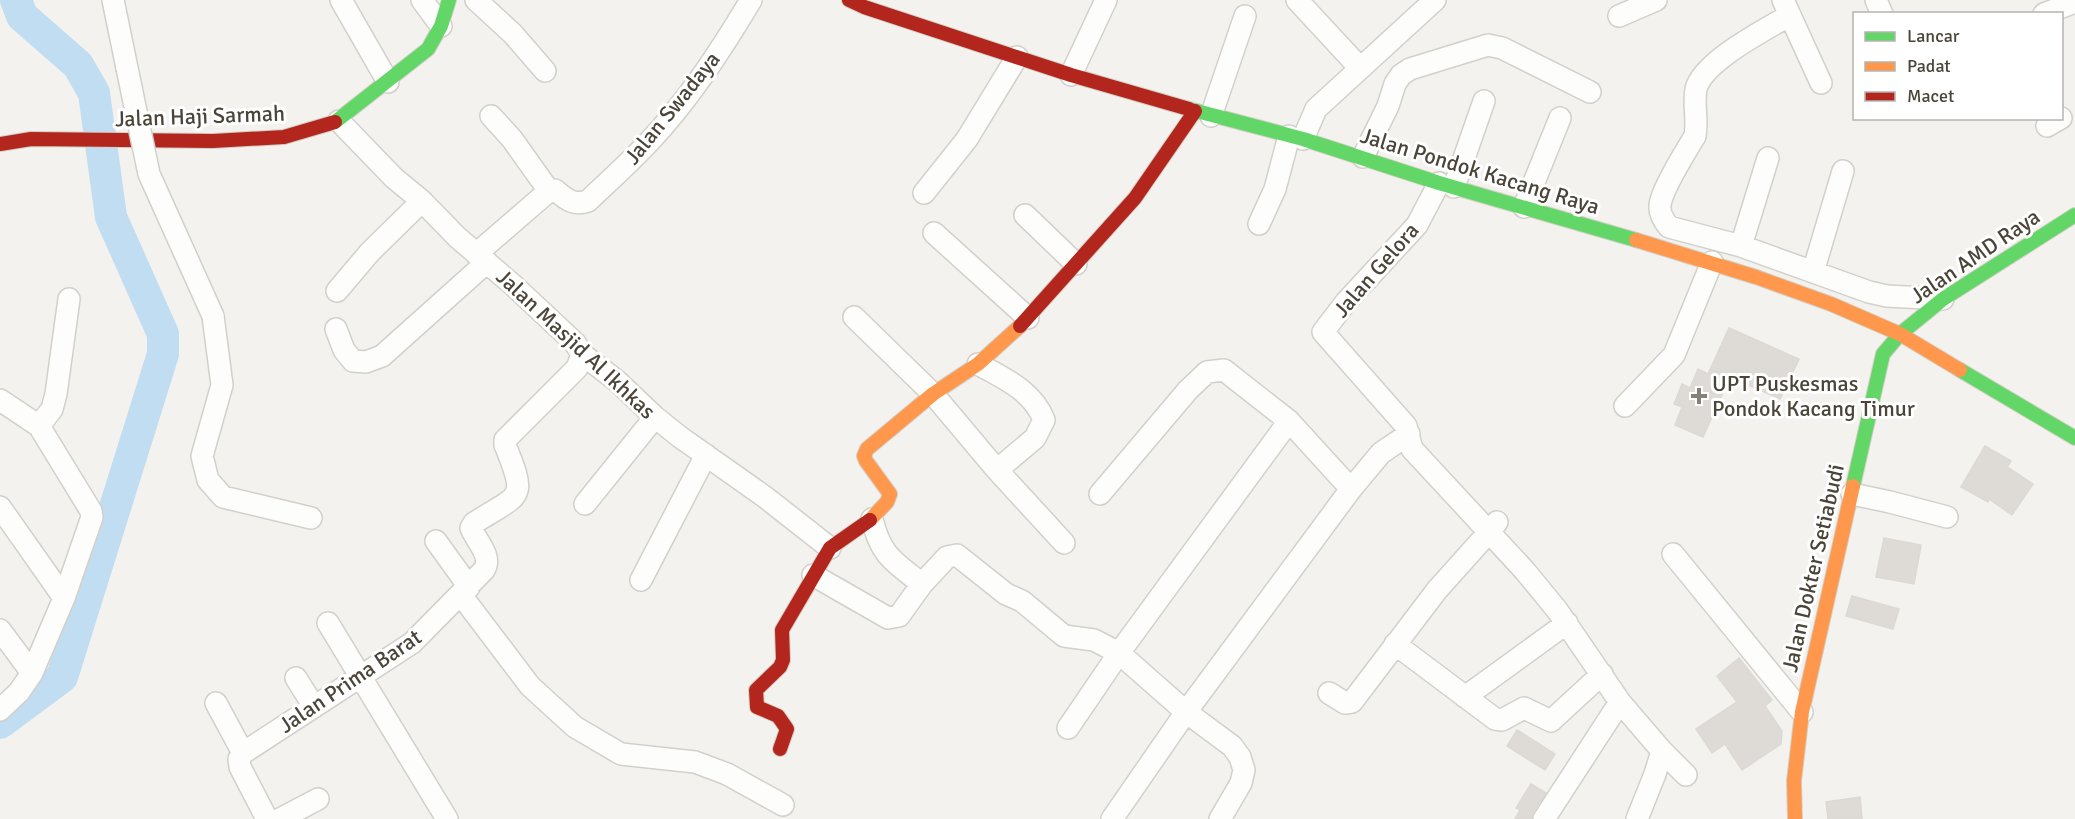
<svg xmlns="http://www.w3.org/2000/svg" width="2075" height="819" font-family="Signika,sans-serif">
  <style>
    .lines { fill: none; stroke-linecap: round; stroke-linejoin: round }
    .river { stroke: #c0ddf1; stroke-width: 32 }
    .building { fill: #dedbd6; stroke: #dcd9d4; stroke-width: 1.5 }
    .street-casing { stroke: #d2d0cb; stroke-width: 24 }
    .fast-casing { stroke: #d3cfc5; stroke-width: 16 }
    .slow-casing { stroke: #d3cfc5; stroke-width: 16 }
    .jam-casing { stroke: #d3cfc5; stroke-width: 16 }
    .street { stroke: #fdfdfc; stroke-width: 21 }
    .fast { stroke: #63d668; stroke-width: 14 }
    .slow { stroke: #ff974d; stroke-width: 14 }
    .jam { stroke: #b3261e; stroke-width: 14 }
    .street-bridge-casing { stroke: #d2d0cb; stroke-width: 24; stroke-linecap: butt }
    .street-bridge { stroke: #fdfdfc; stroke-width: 21 }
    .poi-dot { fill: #868178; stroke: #fff; stroke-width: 2 }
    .labels { text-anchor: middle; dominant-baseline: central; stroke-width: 6; stroke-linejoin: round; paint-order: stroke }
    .street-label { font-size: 22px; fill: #4b4439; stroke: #fff }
    .poi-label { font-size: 22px; fill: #4b4439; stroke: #fff; text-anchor: start }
  </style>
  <rect width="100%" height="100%" fill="#f4f2ee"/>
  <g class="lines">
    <!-- river -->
    <path class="river" d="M0 723 62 677 163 354V334L111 217 94 93 78 65 22 16 16 0"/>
  </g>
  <!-- building -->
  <path class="building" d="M1729 328 1799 359 1780 399 1730 377 1703 437 1675 425 1682 407 1674 404 1682 384 1690 388 1698 369 1708 374Z
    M1985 446 2011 461 2007 467 2033 484 2012 515 1989 499 1988 502 1961 487Z
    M1884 538 1921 545 1914 584 1876 577Z
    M1852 596 1899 609 1893 629 1846 616Z
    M1739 658 1772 700 1765 706 1782 731 1781 744 1742 770 1725 744 1712 753 1696 729 1737 702 1717 676Z
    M1517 730 1555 754 1545 770 1507 746Z
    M1531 784 1546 793 1533 812 1531 819H1515L1520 810 1516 808Z
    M1860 797 1862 819H1828L1826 802Z"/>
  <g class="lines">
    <!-- street casing -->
    <g class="street-casing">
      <path id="street" d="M113 0 127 68
        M341 0 388 82
        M422 0 441 26
        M476 0 513 34 545 71
        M1297 0 1360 68
        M1783 0 1821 83
        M1876 0 1882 14
        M2044 14 2075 2
        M1790 15C1765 30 1703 61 1696 89 1693 104 1698 120 1695 136 1686 151 1662 189 1660 205 1659 214 1664 221 1669 227L1741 246 1869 292 1887 296 1943 299
        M1619 16 1656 0
        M1071 75 1106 0
        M491 116 512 139 549 191
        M1211 116 1245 16
        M339 121 394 178 422 201 457 237 513 285 575 343 582 354 617 381 655 417 680 437 765 497 830 548
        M2047 126 2061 118
        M1303 139 1316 109 1435 0
        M1363 157 1388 106 1395 84 1401 75 1410 69 1488 45 1502 48 1590 92
        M1439 183 1417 225 1346 302 1323 332 1406 426 1412 449 1489 532 1497 522
        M1454 187 1484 101
        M924 193 967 139 1017 57
        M1524 207 1560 118
        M1025 215 1076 264
        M1259 224 1275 189 1289 136
        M934 233 1028 318
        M1741 246 1768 158
        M476 254 549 191 555 190C566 199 573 206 588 201 608 182 629 163 648 143 688 101 721 50 751 0
        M1813 272 1843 171
        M337 291 370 252 422 201
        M213 316 222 385 202 456 208 480 223 497 311 518
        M854 317 933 394 997 470 1064 543
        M336 329 344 350 353 361 366 362 382 356 487 262
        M978 364C1005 379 1033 391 1044 420L1035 438 997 470
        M0 400 39 426 91 511 92 517 64 598 32 673 19 692 0 710
        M1625 406 1674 355 1712 262
        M39 426 52 409 56 394 69 299
        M1100 494 1188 390 1207 372 1224 370 1289 421 1351 489
        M1852 494 1890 502 1947 517
        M585 504 655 417
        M0 507 64 598
        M872 519C881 556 893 561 922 584
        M436 541 469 587
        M1673 554 1802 712
        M813 575 888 618 899 616 922 584 947 557 957 555 1006 594 1022 601 1064 636 1094 640 1119 653 1186 712 1232 746 1240 757 1244 770 1241 783 1220 819
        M641 580 706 455
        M461 595 530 686 575 727 621 754 695 762 727 774 783 805
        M328 623 447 819
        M0 630 32 673
        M1395 644 1495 719 1502 720 1524 708 1551 721 1602 674
        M296 678 314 707
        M1329 693 1345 703 1352 702 1437 590 1489 532 1525 571 1557 610 1620 702 1662 751 1686 775
        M1465 697 1567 623
        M216 703 243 753
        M1068 728 1119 653 1289 421
        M267 819 240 767 239 759 243 753 412 643 484 570C493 556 476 541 471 528L474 523C521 493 528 501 505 445V440L577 368 582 354
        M280 819 318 799
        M1112 819 1186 712 1351 489 1381 453 1409 434
        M1544 819 1620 702
        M1637 819 1655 774 1662 751"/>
    </g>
    <!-- fast casing -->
    <g class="fast-casing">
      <path id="fast" d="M1189 109 1303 139 1439 183 1636 240
        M335 122 428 49 441 26 449 0
        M1960 370 2075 438
        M1853 486 1883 354 1900 334 1943 299 2075 215"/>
    </g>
    <!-- slow casing -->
    <g class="slow-casing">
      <path id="slow" d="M1636 240 1756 277 1831 304 1900 334 1960 370
        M870 520 887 502 890 494 866 461 864 456 867 449 933 394 978 364 1020 326
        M1795 819 1794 781 1802 712 1853 486"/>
    </g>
    <!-- jam casing -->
    <g class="jam-casing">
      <path id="jam" d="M849 0 864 7 1071 75 1189 109
        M0 144 31 139 213 141 284 137 335 122
        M1020 326 1135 198 1195 111
        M780 749 787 729 778 716 757 707 756 690 780 667 783 660 782 630 830 548 870 520"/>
    </g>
    <!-- street -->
    <use href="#street" class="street"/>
    <!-- fast -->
    <use href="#fast" class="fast"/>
    <!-- slow -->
    <use href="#slow" class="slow"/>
    <!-- jam -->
    <use href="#jam" class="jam"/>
    <!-- street-bridge casing -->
    <g class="street-bridge-casing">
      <path id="street-bridge" d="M127 68 149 174 213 316"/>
    </g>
    <!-- street-bridge -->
    <use href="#street-bridge" class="street-bridge"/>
  </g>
  <!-- markers -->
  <path class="poi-dot" d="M1696 387h6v6h6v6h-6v6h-6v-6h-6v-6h6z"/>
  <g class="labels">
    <!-- street labels -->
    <g class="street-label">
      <text transform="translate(672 108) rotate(-51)">Jalan Swadaya</text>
      <text transform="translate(200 116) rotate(-2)">Jalan Haji Sarmah</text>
      <text transform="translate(1480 171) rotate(17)">Jalan Pondok Kacang Raya</text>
      <text transform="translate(1975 256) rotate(-34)">Jalan AMD Raya</text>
      <text transform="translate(1376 270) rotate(-49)">Jalan Gelora</text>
      <text transform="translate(576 344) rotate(43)">Jalan Masjid Al Ikhkas</text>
      <text transform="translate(1813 568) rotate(-77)">Jalan Dokter Setiabudi</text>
      <text transform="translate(350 681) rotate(-34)">Jalan Prima Barat</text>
    </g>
    <!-- poi labels -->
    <g class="poi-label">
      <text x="1712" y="383">UPT Puskesmas<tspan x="1712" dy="25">Pondok Kacang Timur</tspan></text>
    </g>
  </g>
  <!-- legend -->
  <rect x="1853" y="12" width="210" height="108" fill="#ffffff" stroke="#b7b4b0" stroke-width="1.5"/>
  <rect x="1865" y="32" width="30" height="9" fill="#63d668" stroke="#b7b4b0" stroke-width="1.5"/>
  <text x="1907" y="42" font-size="18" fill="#4b4439">Lancar</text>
  <rect x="1865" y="62" width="30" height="9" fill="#ff974d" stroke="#b7b4b0" stroke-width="1.5"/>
  <text x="1907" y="72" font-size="18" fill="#4b4439">Padat</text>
  <rect x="1865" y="92" width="30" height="9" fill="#b3261e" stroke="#b7b4b0" stroke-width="1.5"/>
  <text x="1907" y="102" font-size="18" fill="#4b4439">Macet</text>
</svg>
